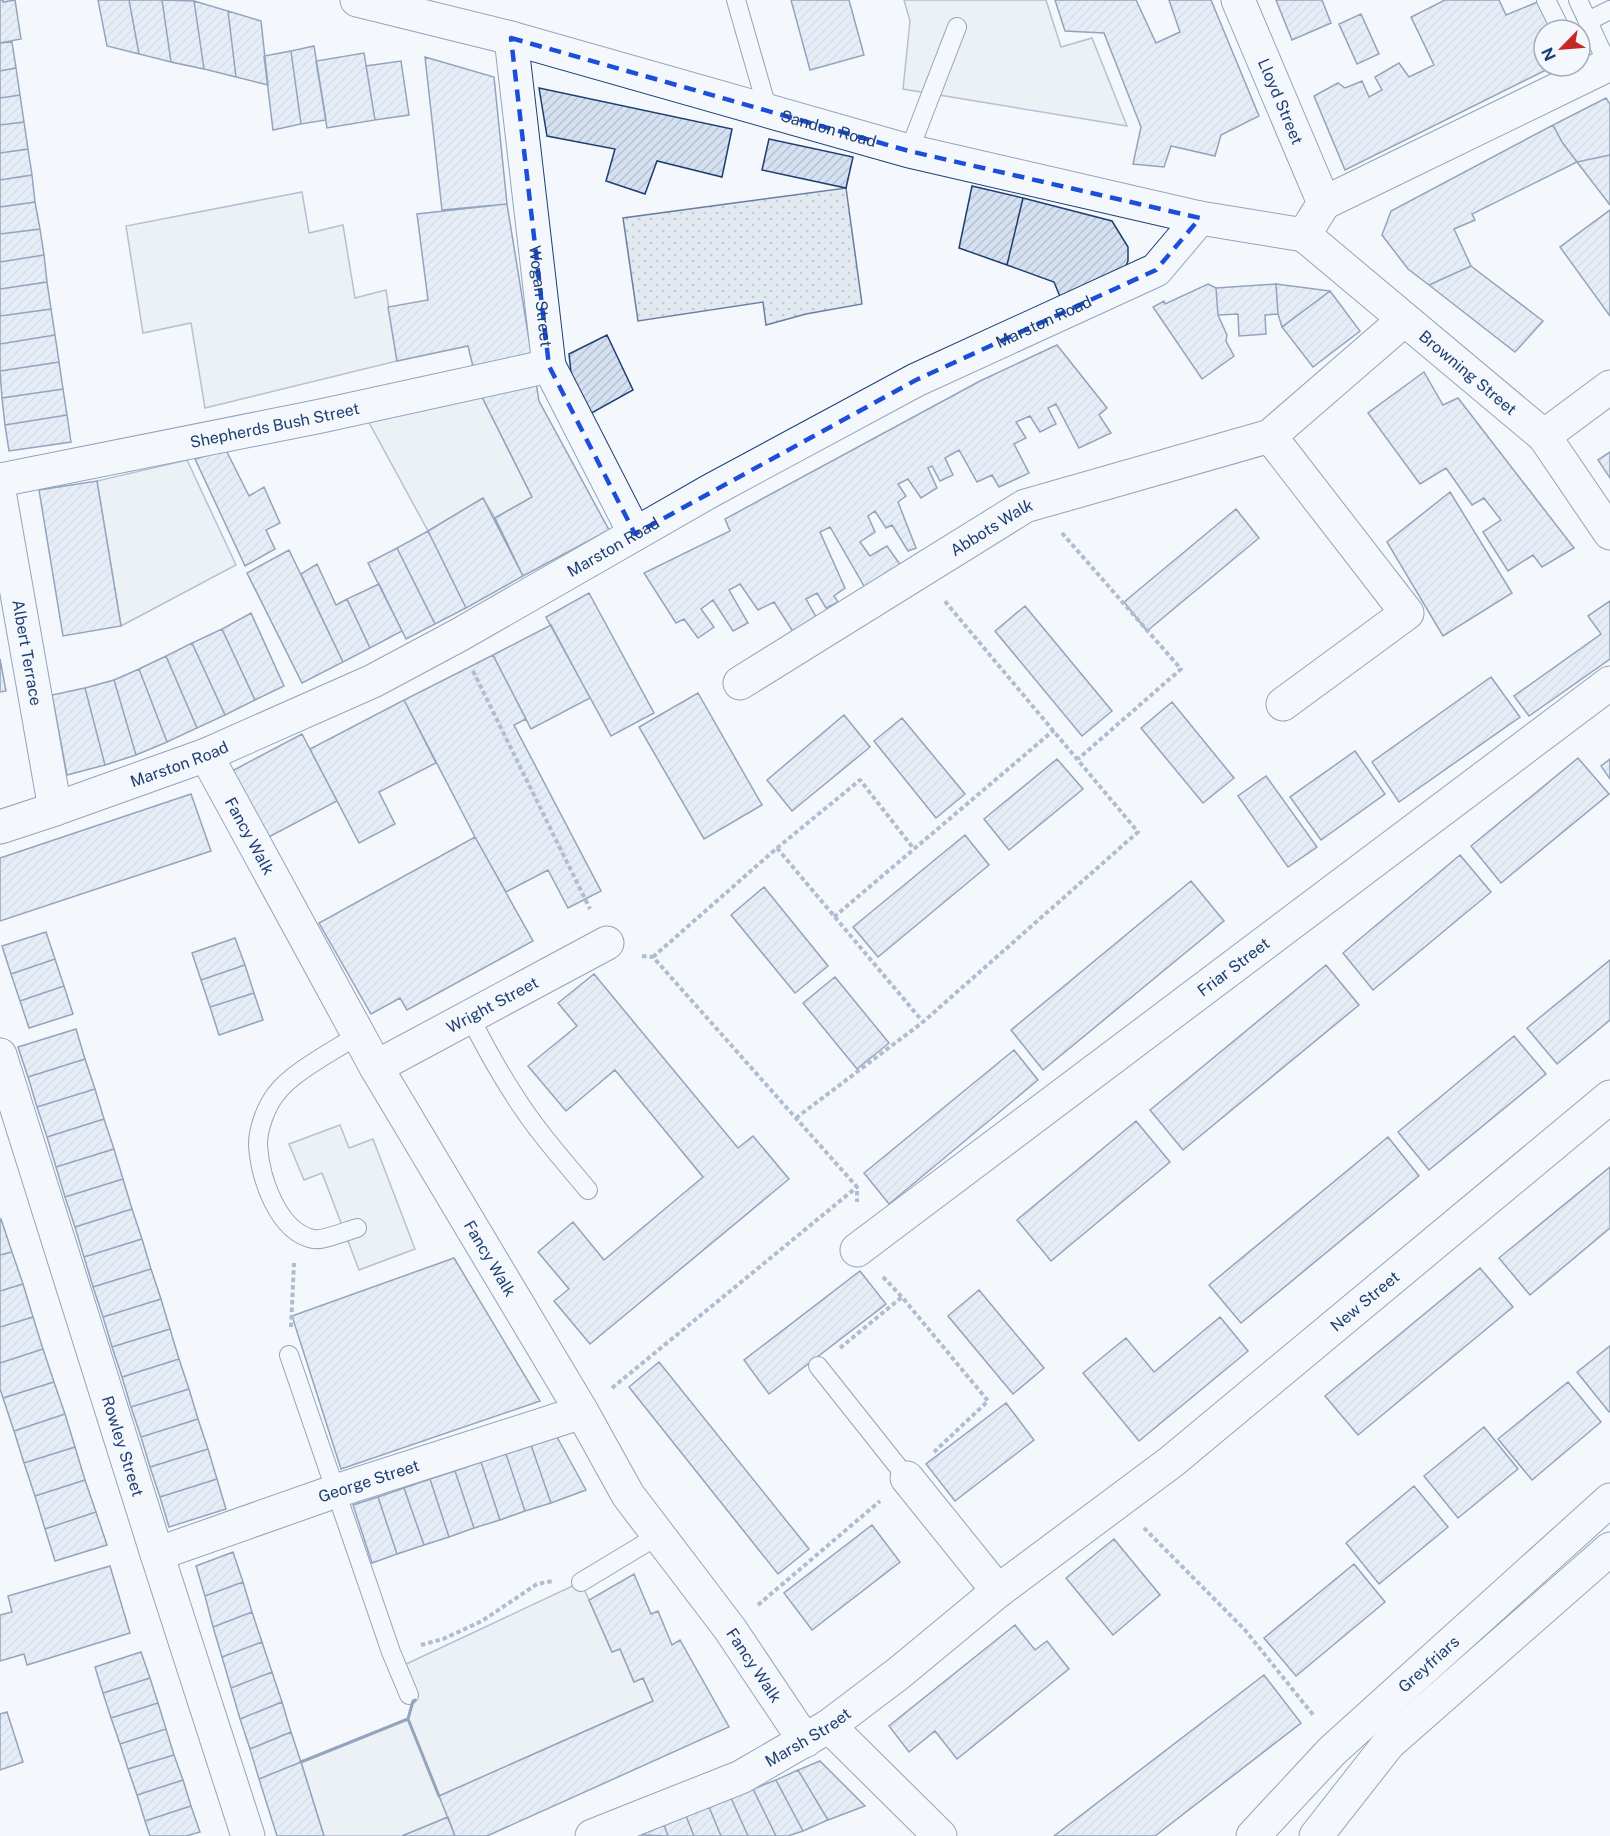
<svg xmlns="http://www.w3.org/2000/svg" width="1610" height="1836" font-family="'Public Sans',sans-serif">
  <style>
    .grass { fill: url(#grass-dots); stroke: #687fa3; stroke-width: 1.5 }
    .parking { fill: #e3e8f0; stroke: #687fa3; stroke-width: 1.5 }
    .building { fill: url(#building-hatch); stroke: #1d3f73; stroke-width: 1.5 }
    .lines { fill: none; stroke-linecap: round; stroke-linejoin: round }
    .lane-casing { stroke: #1d3f73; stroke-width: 20 }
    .street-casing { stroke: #1d3f73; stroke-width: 35 }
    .secondary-casing { stroke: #1d3f73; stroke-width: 35 }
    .highway-casing { stroke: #1d3f73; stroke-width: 35 }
    .path { stroke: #5e769c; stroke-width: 4; stroke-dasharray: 4.5 3; stroke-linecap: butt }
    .lane { stroke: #f4f7fb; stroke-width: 18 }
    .street { stroke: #f4f7fb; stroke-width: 33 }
    .secondary { stroke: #f4f7fb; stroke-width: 33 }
    .highway { stroke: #f4f7fb; stroke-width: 33 }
    .wall { stroke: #1d3f73; stroke-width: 3 }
    .marked { fill: none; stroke: #1d4ed8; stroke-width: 4.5; stroke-dasharray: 12 8; stroke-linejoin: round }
    .labels { text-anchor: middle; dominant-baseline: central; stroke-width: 4.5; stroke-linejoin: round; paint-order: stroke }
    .street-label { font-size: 16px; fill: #1d3f73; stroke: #f4f7fb }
  </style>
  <defs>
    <pattern id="grass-dots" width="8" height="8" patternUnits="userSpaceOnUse" patternTransform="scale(1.5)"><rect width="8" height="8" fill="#e3e9f0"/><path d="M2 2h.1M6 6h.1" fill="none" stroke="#c2c9d1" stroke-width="1.8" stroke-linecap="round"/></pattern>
    <pattern id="building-hatch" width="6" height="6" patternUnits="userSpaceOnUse" patternTransform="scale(1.5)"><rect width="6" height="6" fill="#d5e0f0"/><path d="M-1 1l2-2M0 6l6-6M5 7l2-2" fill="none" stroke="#b6c1d1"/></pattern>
  </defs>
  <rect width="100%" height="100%" fill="#f4f7fb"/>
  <!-- grass -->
  <path class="grass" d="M846 188 862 304 806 314 766 325 763 302 638 321 623 218Z"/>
  <!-- parking -->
  <path class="parking" d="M904 0H1046L1061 47 1092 38 1127 126 903 89 910 21Z
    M302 192 309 233 343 225 355 298 386 290 397 361 205 408 191 323 143 333 126 226Z
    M479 391 532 497 495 518 483 498 428 531 366 417Z
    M187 460 236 565 121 626 97 481Z
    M340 1125 349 1148 373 1139 415 1249 359 1270 322 1173 304 1180 289 1144Z
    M581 1582 612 1652 620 1649 634 1682 643 1678 653 1701 440 1796 448 1817 402 1836H324L301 1762 408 1719 413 1701 402 1666Z"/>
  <!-- building -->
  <path class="building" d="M0 0H3V2L15 0 21 39 0 43Z
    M98 0H129L139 54 107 46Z
    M129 0H162L171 62 139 54Z
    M162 0 194 1 204 69 171 62Z
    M791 0H849L864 55 810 70Z
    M1055 0H1136L1156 43 1180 32 1169 0H1211L1259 116 1221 135 1215 156 1171 146 1164 167 1133 164 1141 127 1104 33 1065 31Z
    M1276 0H1322L1331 23 1292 40Z
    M1445 0H1499L1506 15 1540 1 1553 30H1544V66H1554L1345 170 1314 96 1338 83 1345 88 1362 81 1369 97 1382 90 1375 77 1399 63 1409 77 1434 65 1411 17Z
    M194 1 228 11 236 77 204 69Z
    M228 11 261 21 268 85 236 77Z
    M1361 14 1379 54 1357 64 1339 24Z
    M12 42 16 68 0 71V43Z
    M314 46 326 120 301 124 291 51Z
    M291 51 301 124 273 130 264 56Z
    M364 53 375 120 327 128 316 61Z
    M425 57 494 77 507 204 442 210Z
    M401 61 409 115 375 120 366 66Z
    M16 68 20 95 0 98V71Z
    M539 88 732 129 722 177 657 161 645 194 606 181 615 149 547 136Z
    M20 95 24 122 0 125V98Z
    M1606 98 1610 104V155L1577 162 1562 142 1553 125Z
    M24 122 28 149 0 153V125Z
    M1553 125 1562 142 1577 162 1472 214 1475 220 1454 229 1471 266 1429 285 1408 269 1382 235 1391 211Z
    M769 139 853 157 846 188 762 170Z
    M28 149 32 175 0 180V153Z
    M1610 155V205L1577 162Z
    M32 175 35 202 0 207V180Z
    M972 186 1023 198 1007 265 959 248Z
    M1023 198 1112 221 1128 247V261L1124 270 1061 299 1054 282 1007 265Z
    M35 202 40 229 0 234V207Z
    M507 204 539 401 609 530 523 576 495 518 532 497 479 391 468 346 397 361 388 307 428 300 417 214Z
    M1610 210V316L1560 247Z
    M40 229 44 255 0 262V234Z
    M44 255 47 282 0 289V262Z
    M1471 266 1543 321 1515 352 1429 285Z
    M47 282 51 309 0 316V289Z
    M1208 284 1216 288 1218 315 1227 335 1226 341 1234 356 1202 379 1153 307 1164 301 1165 304Z
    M1276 284 1278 314 1265 315 1266 334 1239 336 1238 314 1218 315 1216 288Z
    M1276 284 1330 291 1282 327 1278 314Z
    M1330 291 1360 331 1313 367 1282 327Z
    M51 309 55 335 0 344V316Z
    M55 335 59 362 0 371V344Z
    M607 335 633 390 588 415 572 382 569 354Z
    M1057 345 1107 408 1099 415 1111 433 1079 448 1056 404 1048 408 1056 424 1040 432 1030 416 1016 422 1026 438 1014 444 1029 473 999 487 992 475 977 482 959 450 945 458 953 475 940 481 932 466 928 468 937 488 921 498 908 479 898 484 906 496 898 502 916 548 908 551 892 525 886 528 875 511 868 516 875 532 860 542 870 556 887 546 906 573 868 593 830 527 820 532 845 588 834 596 838 602 826 608 817 593 806 599 820 624 797 638 774 602 758 610 740 584 729 590 748 623 733 631 713 600 701 609 714 627 698 638 684 619 676 623 644 573 730 531 725 519 980 381Z
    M59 362 63 389 2 398 0 371Z
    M1424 372 1443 405 1458 398 1574 548 1542 567 1533 555 1508 571 1483 532 1501 520 1484 498 1472 505 1446 468 1420 484 1368 413Z
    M63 389 67 415 5 425 2 398Z
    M67 415 71 442 9 451 5 425Z
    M226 450 249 496 264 487 280 523 266 530 275 549 245 566 195 459Z
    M1610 452V478L1598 460Z
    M97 481 121 626 63 636 39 490Z
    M1450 492 1512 593 1443 636 1387 542Z
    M483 498 523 576 466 608 428 531Z
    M1236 509 1259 538 1147 631 1124 602Z
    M428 531 466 608 435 624 397 548Z
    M397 548 435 624 406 639 368 563Z
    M289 550 343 662 302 683 247 573Z
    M317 564 336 605 347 599 370 648 343 662 301 574Z
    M379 584 402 631 370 648 347 599Z
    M589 593 654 713 611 736 546 617Z
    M1610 601V659L1529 716 1514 696 1601 634 1588 616Z
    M1025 606 1112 711 1082 736 995 631Z
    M251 613 284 686 255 700 222 629Z
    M551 625 590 698 531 729 493 655Z
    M222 629 255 700 225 715 192 643Z
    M192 643 225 715 197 728 166 656Z
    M493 655 526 719 514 725 601 891 568 908 548 870 506 892 475 837 404 700Z
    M166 656 197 728 167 742 139 669Z
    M0 659 6 691 0 692Z
    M139 669 167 742 136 755 114 680Z
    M1491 677 1520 717 1399 802 1372 762Z
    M114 680 136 755 105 765 85 688Z
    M85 688 105 765 67 775 52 695Z
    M698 693 762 805 704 839 639 727Z
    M404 700 436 763 379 792 395 824 359 843 310 749Z
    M1172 702 1234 778 1203 803 1141 728Z
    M844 715 870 747 792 811 767 780Z
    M902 718 965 794 936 818 874 741Z
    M302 734 337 801 267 838 232 771Z
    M1355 751 1385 794 1321 840 1290 797Z
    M1578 758 1609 794 1501 883 1471 846Z
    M1057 759 1083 789 1009 850 984 819Z
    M1610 759V779L1601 766Z
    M1266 776 1317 847 1288 867 1238 796Z
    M191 794 211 851 0 921V858Z
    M965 835 989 865 878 957 853 927Z
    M475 837 533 941 407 1010 400 998 371 1014 319 923Z
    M1460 855 1491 892 1373 990 1343 953Z
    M1191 881 1224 921 1043 1070 1011 1030Z
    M764 887 828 966 795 993 731 915Z
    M46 932 55 959 11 974 2 946Z
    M235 938 245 965 201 980 192 953Z
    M55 959 64 986 20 1001 11 974Z
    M1610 960V1020L1557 1064 1527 1028Z
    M245 965 254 993 210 1007 201 980Z
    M1326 965 1359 1005 1183 1150 1150 1110Z
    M594 974 738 1148 753 1136 789 1179 590 1344 554 1301 569 1289 538 1252 573 1222 604 1260 703 1177 615 1070 566 1111 528 1066 577 1026 558 1003Z
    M835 977 889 1043 857 1069 803 1003Z
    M64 986 73 1014 29 1028 20 1001Z
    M254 993 263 1020 219 1035 210 1007Z
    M76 1029 85 1059 28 1077 18 1047Z
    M1514 1036 1546 1074 1429 1170 1398 1132Z
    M1014 1050 1038 1080 889 1204 864 1173Z
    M85 1059 95 1089 37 1107 28 1077Z
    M95 1089 104 1119 47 1137 37 1107Z
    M104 1119 114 1149 56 1167 47 1137Z
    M1136 1121 1170 1162 1051 1261 1017 1220Z
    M1388 1137 1419 1176 1241 1323 1209 1285Z
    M114 1149 123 1179 65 1197 56 1167Z
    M1610 1167V1228L1530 1295 1499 1258Z
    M123 1179 132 1209 75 1227 65 1197Z
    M132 1209 142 1239 84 1257 75 1227Z
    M0 1219H1L12 1252 0 1255Z
    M142 1239 151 1269 93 1287 84 1257Z
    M12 1252 23 1284 0 1291V1255Z
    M454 1258 540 1401 341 1469 292 1316Z
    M1480 1268 1513 1307 1358 1435 1325 1396Z
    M151 1269 161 1299 103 1317 93 1287Z
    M860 1271 886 1304 769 1394 744 1360Z
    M23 1284 33 1317 0 1327V1291Z
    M979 1290 1044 1368 1013 1394 948 1316Z
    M161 1299 170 1329 112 1347 103 1317Z
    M33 1317 43 1349 0 1363V1327Z
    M1220 1317 1248 1351 1139 1441 1083 1373 1126 1338 1154 1372Z
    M170 1329 179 1359 122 1377 112 1347Z
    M1610 1346V1411L1609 1412 1577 1372Z
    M43 1349 54 1382 3 1398 0 1389V1363Z
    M179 1359 189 1389 131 1407 122 1377Z
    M659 1362 809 1549 778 1574 629 1387Z
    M54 1382 65 1414 14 1431 3 1398Z
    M1568 1382 1601 1422 1532 1480 1498 1439Z
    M189 1389 198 1419 141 1437 131 1407Z
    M1006 1403 1034 1440 955 1501 926 1464Z
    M65 1414 75 1447 24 1463 14 1431Z
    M198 1419 208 1449 150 1467 141 1437Z
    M1484 1427 1518 1469 1458 1518 1424 1476Z
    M557 1437 586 1490 551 1503 531 1445Z
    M531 1445 551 1503 525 1511 506 1454Z
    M75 1447 85 1480 35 1496 24 1463Z
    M208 1449 217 1479 160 1497 150 1467Z
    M506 1454 525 1511 500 1520 481 1462Z
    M481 1462 500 1520 474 1528 455 1471Z
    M455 1471 474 1528 449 1537 430 1479Z
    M217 1479 226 1509 169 1527 160 1497Z
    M430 1479 449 1537 424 1545 404 1488Z
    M85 1480 96 1512 45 1529 35 1496Z
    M1414 1486 1448 1527 1379 1584 1346 1543Z
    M404 1488 424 1545 397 1554 378 1497Z
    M378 1497 397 1554 372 1563 353 1505Z
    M96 1512 107 1545 55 1561 45 1529Z
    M872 1525 900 1562 812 1630 784 1593Z
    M1114 1539 1160 1595 1113 1635 1066 1578Z
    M233 1552 243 1582 205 1596 196 1566Z
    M1354 1564 1385 1602 1296 1676 1264 1638Z
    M110 1566 130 1633 27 1665 24 1654 0 1661V1615L12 1612 8 1596Z
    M634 1574 651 1614 658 1611 672 1645 680 1640 729 1727 487 1836H455L439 1796 653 1701 643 1678 634 1682 620 1649 612 1652 589 1600Z
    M243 1582 252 1612 213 1627 205 1596Z
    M252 1612 262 1642 222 1657 213 1627Z
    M1015 1625 1035 1650 1047 1641 1069 1669 957 1759 935 1731 909 1752 889 1726Z
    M262 1642 272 1672 231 1688 222 1657Z
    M141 1652 150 1678 103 1693 95 1667Z
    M272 1672 282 1702 240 1719 231 1688Z
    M1264 1675 1301 1723 1155 1836H1054Z
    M150 1678 158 1703 111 1718 103 1693Z
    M282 1702 291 1732 250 1749 240 1719Z
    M158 1703 166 1729 120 1744 111 1718Z
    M7 1712 23 1762 0 1770V1714Z
    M166 1729 174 1755 128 1769 120 1744Z
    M291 1732 301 1762 259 1779 250 1749Z
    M174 1755 183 1780 137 1795 128 1769Z
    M820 1761 865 1806 828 1820 798 1770Z
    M301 1762 324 1836H277L259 1779Z
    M798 1770 828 1820 803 1831 776 1780Z
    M183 1780 191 1806 145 1821 137 1795Z
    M776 1780 803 1831 788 1836H776L753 1789Z
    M753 1789 776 1836H748L731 1798Z
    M731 1798 748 1836H721L709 1807Z
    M191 1806 200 1832 186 1836H150L145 1821Z
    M709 1807 721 1836H694L686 1816Z
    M686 1816 694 1836H668L664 1825Z
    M448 1817 455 1836H402Z
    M664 1825 668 1836 641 1835Z"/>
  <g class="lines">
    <!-- lane casing -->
    <g class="lane-casing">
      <path id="lane" d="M736 0 768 111
        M1546 0 1561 30
        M1578 0 1608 65
        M1588 21 1610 10
        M909 151 957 27
        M470 1017C484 1045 499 1072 516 1098 537 1131 563 1160 588 1190
        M357 1228C347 1231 322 1241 313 1239 277 1231 260 1177 258 1145 258 1128 266 1107 276 1094 292 1072 335 1050 358 1035
        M289 1355 391 1652 409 1695
        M818 1366 907 1478
        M581 1582 659 1535"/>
    </g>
    <!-- street casing -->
    <g class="street-casing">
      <g id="street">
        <path id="s1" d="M1238 0 1324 203"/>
        <path id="s2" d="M511 38 549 366 635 534"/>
        <path d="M1270 436 1404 320"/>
        <path d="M1544 436 1610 387"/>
        <path id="s3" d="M0 480 321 416 549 366"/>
        <path id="s4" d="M0 497 55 809"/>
        <path id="s5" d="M740 683 1025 506 1270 436 1407 613 1283 704"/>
        <path id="s6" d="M206 755 376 1067 582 1412 628 1495 730 1629 805 1741"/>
        <path id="s7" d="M0 827 55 809 206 755 373 681 459 635 710 491 916 380 1156 270 1200 218"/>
        <path id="s8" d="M0 1055 157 1554 248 1836"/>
        <path id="s9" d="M376 1067 607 943"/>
        <path id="s10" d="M857 1250 1610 683"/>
        <path d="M907 1478 998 1591"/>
        <path id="s11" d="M157 1554 336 1491 582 1412"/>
        <path d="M829 1726 940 1836"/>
        <path id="s12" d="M592 1836 741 1777 829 1726 899 1673 998 1591 1171 1462 1610 1097"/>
      </g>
    </g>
    <!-- secondary casing -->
    <g class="secondary-casing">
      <g id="secondary">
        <path id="s13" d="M357 0 511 38 909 151 1200 218 1304 235"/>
        <path id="s14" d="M1304 235 1544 436 1610 533"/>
        <path d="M1304 235 1324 203 1610 64"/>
      </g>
    </g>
    <!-- highway casing -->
    <g class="highway-casing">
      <g id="highway">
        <path id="s15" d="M1253 1836 1332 1751 1610 1500"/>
        <path d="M1316 1836 1389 1743 1610 1549"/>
      </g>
    </g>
    <!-- path -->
    <path class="path" d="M1062 533 1181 669 1078 759
      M473 671 590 909
      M777 848 923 1022
      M834 917 1054 730
      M642 956 653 957 857 1187V1202
      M653 957 777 848 860 780 914 849
      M796 1118 923 1022 1138 832 943 599
      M883 1277 902 1297 988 1401 934 1452
      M291 1327 294 1263
      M840 1348 902 1297
      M612 1388 857 1187
      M1144 1528 1245 1630 1314 1716
      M758 1605 880 1501
      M421 1645 443 1639 482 1621 537 1584 553 1581"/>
    <!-- lane -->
    <use href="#lane" class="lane"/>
    <!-- street -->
    <use href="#street" class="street"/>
    <!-- secondary -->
    <use href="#secondary" class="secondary"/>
    <!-- highway -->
    <use href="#highway" class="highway"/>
    <!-- wall -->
    <path class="wall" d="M415 1700 413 1701 408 1719 439 1796
      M301 1762 408 1719"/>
  </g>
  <!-- marked area -->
  <path d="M0 0H1610V1836H0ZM511 38 909 151 1200 218 1156 270 916 380 635 534 549 366Z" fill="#f4f7fb" fill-opacity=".55" fill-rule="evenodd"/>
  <path class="marked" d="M511 38 909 151 1200 218 1156 270 916 380 635 534 549 366Z"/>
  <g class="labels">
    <!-- street labels -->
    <g class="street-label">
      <text stroke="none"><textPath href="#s1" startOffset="110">Lloyd Street</textPath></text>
      <text stroke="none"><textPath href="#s13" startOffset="489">Sandon Road</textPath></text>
      <text stroke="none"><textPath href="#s2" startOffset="260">Wogan Street</textPath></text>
      <text stroke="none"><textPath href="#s7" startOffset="1162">Marston Road</textPath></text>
      <text stroke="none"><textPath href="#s14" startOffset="214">Browning Street</textPath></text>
      <text stroke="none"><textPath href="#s3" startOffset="280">Shepherds Bush Street</textPath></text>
      <text stroke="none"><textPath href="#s5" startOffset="296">Abbots Walk</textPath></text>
      <text stroke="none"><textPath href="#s7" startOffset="676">Marston Road</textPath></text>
      <text stroke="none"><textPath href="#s4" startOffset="158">Albert Terrace</textPath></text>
      <text stroke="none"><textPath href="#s7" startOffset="190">Marston Road</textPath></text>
      <text stroke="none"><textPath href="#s6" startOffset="92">Fancy Walk</textPath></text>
      <text stroke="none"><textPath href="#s10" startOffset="471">Friar Street</textPath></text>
      <text stroke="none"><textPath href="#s9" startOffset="132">Wright Street</textPath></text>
      <text stroke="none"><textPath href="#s6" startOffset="578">Fancy Walk</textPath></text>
      <text stroke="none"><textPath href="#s12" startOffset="946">New Street</textPath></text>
      <text stroke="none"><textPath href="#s8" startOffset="410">Rowley Street</textPath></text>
      <text stroke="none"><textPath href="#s11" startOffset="224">George Street</textPath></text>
      <text stroke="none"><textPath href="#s6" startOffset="1064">Fancy Walk</textPath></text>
      <text stroke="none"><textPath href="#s15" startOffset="246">Greyfriars</textPath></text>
      <text stroke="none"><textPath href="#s12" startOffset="238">Marsh Street</textPath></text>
    </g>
  </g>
  <!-- north arrow -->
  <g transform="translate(1562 48) rotate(245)"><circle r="28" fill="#f4f7fb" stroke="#9eadc5" stroke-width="1.5"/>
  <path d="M0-4.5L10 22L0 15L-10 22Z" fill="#c62828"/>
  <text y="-9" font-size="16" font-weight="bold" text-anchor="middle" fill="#1d3f73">N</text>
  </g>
</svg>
